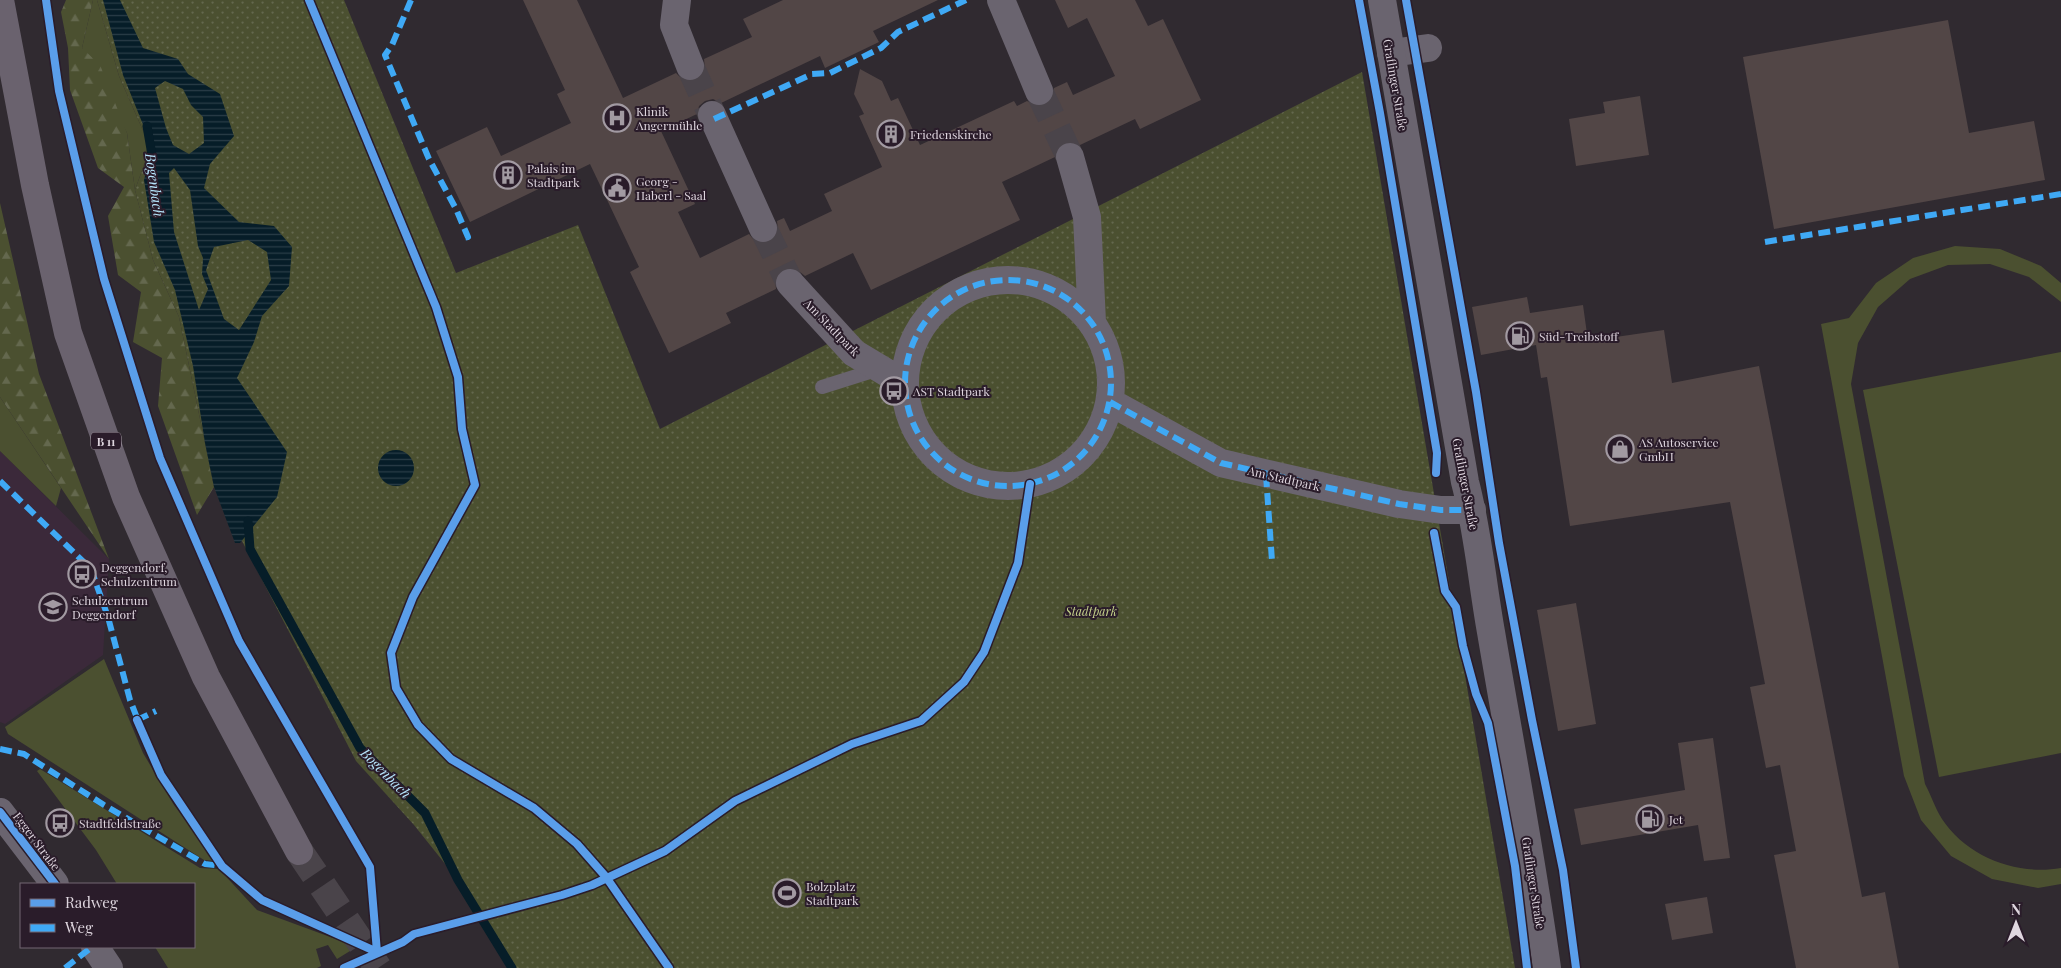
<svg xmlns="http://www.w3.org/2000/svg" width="2061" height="968" font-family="'Playfair Display',serif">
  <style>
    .built { fill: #3b293a }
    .grass { fill: #4b5030 }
    .forest { fill: url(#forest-firs) }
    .park { fill: url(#park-dots) }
    .water { fill: url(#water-rules); fill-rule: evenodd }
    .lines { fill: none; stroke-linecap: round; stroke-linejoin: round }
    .stream { stroke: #061d28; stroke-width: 9 }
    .building { fill: #524646 }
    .minor-tunnel { stroke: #4a444a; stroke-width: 28; stroke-dasharray: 28 14; stroke-linecap: butt }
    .trunk-tunnel { stroke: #4a444a; stroke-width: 28; stroke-dasharray: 28 14; stroke-linecap: butt }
    .service { stroke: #6a646f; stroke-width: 14 }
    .minor { stroke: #6a646f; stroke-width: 28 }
    .tertiary { stroke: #6a646f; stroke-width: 28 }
    .trunk { stroke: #6a626e; stroke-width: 28 }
    .quiet { stroke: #3fa9f5; stroke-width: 6; stroke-dasharray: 12 6; stroke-linecap: butt }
    .cycleway-casing { stroke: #2a1c2a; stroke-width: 11 }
    .cycleway { stroke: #5a9eea; stroke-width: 8 }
    .labels { text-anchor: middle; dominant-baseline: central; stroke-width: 4; stroke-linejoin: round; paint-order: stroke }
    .shield { fill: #2a1c2a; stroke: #a99ea9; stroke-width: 1 }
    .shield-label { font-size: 11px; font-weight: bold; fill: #dfd6df }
    .street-label { font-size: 12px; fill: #dfd6df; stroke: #2a1c2a }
    .poi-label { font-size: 12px; fill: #dfd6df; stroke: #2a1c2a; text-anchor: start }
    .park-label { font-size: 12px; font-style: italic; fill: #c5d38b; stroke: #2a1c2a }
    .water-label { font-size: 14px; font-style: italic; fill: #b4e3fa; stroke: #2a1c2a }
  </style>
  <defs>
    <pattern id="forest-firs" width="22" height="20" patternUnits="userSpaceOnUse" patternTransform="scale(1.25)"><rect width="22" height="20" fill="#4b5030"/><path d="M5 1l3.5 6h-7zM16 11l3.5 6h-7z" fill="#64684e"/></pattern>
    <pattern id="park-dots" width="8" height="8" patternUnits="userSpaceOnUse" patternTransform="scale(1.25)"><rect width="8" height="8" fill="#4b5030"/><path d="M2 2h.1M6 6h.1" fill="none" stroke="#64684e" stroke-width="1.8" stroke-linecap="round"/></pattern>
    <pattern id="water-rules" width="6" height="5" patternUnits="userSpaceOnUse" patternTransform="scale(1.25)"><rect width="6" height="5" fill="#061d28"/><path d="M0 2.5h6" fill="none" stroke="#2a3d47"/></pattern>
  </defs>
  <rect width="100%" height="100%" fill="#302a30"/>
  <!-- built -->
  <path class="built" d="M0 451 109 559 103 655 5 724 0 722Z"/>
  <!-- grass -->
  <path class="grass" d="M93 0H97L119 76 148 142 145 162 135 190 127 133 82 48Z
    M1955 246 2000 249 2041 266 2061 283V302L2029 277 1990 264 1948 265 1910 279 1878 307 1858 343 1851 384 1925 784C1931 795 1935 808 1942 819 1967 857 2017 876 2061 868V884L2038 888 1992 879 1951 856 1921 820 1904 776 1821 324 1849 318 1876 283 1913 258Z
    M2061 352V753L1939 777 1863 390Z
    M0 397 61 488 56 506 0 451Z
    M104 659 143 753 174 805 216 861 204 860 8 734 5 727Z
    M40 769 200 868 219 869 257 910 352 945 350 951 337 959 328 945 316 949 321 966 317 968H168L155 947H194V884H117L96 850 37 771Z"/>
  <!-- forest -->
  <path class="forest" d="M66 0H93L82 48 100 65 127 133 135 190 153 260 179 317 214 487 197 515 158 406 162 358 133 342 141 292 118 275 108 216 124 187 98 168 70 90 68 48 61 12Z
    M0 203 39 374 109 559 0 397Z"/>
  <!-- park -->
  <path class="park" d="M97 0H344L456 273 578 225 660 429 1362 72 1515 968H512L458 880 414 825 356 761 214 487 179 317 153 260 135 190 145 162 148 142 119 76Z"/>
  <!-- water -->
  <path class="water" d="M103 0H120L143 48 178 59 188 74 220 94 234 136 210 164 204 188 239 222 274 226 292 247 289 286 262 316 254 342 237 378 287 452 277 497 240 543H235L214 487 205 443 193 366 175 290 154 242 144 180 149 159 150 142 123 75ZM165 81 183 89 191 105 203 117 204 143 189 154 173 145 166 128 155 88ZM174 168 190 190 198 246 203 258 202 274 208 289 199 310 174 232 169 173ZM248 240 267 252 271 280 239 330 224 319 206 270 214 247Z
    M378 468a18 18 0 1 1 36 0a18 18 0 1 1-36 0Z"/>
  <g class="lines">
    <!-- stream -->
    <path class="stream" d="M147 126 152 155
      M248 521 250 549 360 748 425 813 458 880 512 968"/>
  </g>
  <!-- building -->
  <path class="building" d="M523 0H577L623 98 676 73 681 78 687 81 696 80 702 75 705 69 704 59 752 37 743 19 783 0H938L873 31 879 42 825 68 820 56 721 103 713 99 705 101 699 106 697 114 661 131 695 204 678 212 700 258 749 234 754 240 761 243 770 242 775 237 778 230 777 221 784 218 790 231 832 211 824 194 882 167 859 116 864 114 854 94 860 69 882 81 891 101 898 98 920 145 1014 101 1017 106 1027 101 1037 106H1045L1052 100 1054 93V88L1067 82 1073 95 1115 76 1087 18 1068 28 1055 0H1135L1148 26 1163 19 1201 100 1140 129 1135 119 1080 145 1073 142H1065L1058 146 1055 157 1002 182 1020 220 871 290 853 253 805 276 795 268H786L779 272 775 278 776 289 726 313 731 323 669 353 630 272 639 267 590 164 470 222 436 151 487 127 501 156 571 123 557 94 565 90Z
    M1948 20 1969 133 2034 121 2045 180 1774 229 1743 57Z
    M1640 96 1649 155 1576 166 1569 119 1605 113 1603 102Z
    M1527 297 1530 313 1583 305 1588 341 1664 330 1672 383 1759 366 1862 897 1885 892 1899 968H1796L1774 855 1796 851 1780 765 1766 768 1750 687 1765 684 1730 502 1570 526 1547 377 1541 378 1536 345 1481 355 1472 307Z
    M1576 603 1596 724 1558 731 1537 610Z
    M1713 738 1730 858 1704 861 1698 825 1581 845 1574 809 1685 790 1678 743Z
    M1707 897 1713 933 1672 940 1665 904Z"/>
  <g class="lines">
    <!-- minor-tunnel -->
    <path class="minor-tunnel" d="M690 66 712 115
      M1039 91 1070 157
      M763 228 790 283"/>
    <!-- trunk-tunnel -->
    <path class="trunk-tunnel" d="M299 851 378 968"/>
    <!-- service -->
    <path class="service" d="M822 387 879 369"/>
    <!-- minor -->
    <path class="minor" d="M677 0 674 25 690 66
      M1001 0 1039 91
      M1391 53 1428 48
      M712 115 763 228
      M1070 157 1087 217 1092 322
      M905 383a103 103 0 1 1 206 0a103 103 0 1 1-206 0Z
      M790 283 854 353 904 383
      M1110 402 1221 463 1399 504 1441 510H1472"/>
    <!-- tertiary -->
    <path class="tertiary" d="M1382 0 1465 482C1478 531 1482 582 1491 632 1510 744 1531 855 1547 968
      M0 812 55 884
      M95 947 109 968"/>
    <!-- trunk -->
    <path class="trunk" d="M0 0 35 185 68 333 126 497 206 677 299 851"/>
    <!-- quiet -->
    <path class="quiet" d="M411 0 392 45 385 55 429 159 456 209 468 237 463 238
      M714 119 812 74 830 73 881 48 898 32 966 0
      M1765 242 2061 194
      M905 383a103 103 0 1 1 206 0a103 103 0 1 1-206 0Z
      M1110 402 1221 463 1399 504 1441 510H1472
      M1266 475 1272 561
      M0 481 91 569 108 617 130 700 139 723
      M137 720 156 711
      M0 749 24 754 104 805 205 864 222 866
      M65 968 92 947"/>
    <!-- cycleway casing -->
    <g class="cycleway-casing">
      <path id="cycleway" d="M46 0 59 91 104 279 160 458 239 641 370 867 377 952
        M309 0 436 307 458 377 462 429 475 485 413 597 391 653 396 688 418 725 451 759 534 808 577 844 606 877 669 968
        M1359 0 1380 113 1437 453 1436 473
        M1406 0 1476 392 1499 543 1532 720 1563 870 1576 968
        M1434 533 1445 591 1456 607 1463 646 1476 694 1488 723 1515 866 1527 968
        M137 720 161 775 222 866 262 900 377 952
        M0 812 55 884
        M344 968 403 942 414 934 562 895 592 885 665 851 735 801 852 744 921 721 964 682 984 652 1018 563 1030 484"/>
    </g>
    <!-- cycleway -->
    <use href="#cycleway" class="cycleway"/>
  </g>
  <!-- icons -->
  <defs>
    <g id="hospital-ring" transform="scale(1.4375)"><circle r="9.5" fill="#2a1c2a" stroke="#a29aa2" stroke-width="1.5"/><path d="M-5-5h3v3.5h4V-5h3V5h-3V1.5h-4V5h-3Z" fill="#a29aa2"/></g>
    <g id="building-ring" transform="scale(1.4375)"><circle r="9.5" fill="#2a1c2a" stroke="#a29aa2" stroke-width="1.5"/><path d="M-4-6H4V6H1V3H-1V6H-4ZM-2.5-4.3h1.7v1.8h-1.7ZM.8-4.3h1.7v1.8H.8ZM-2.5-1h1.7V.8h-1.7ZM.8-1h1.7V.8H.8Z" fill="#a29aa2"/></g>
    <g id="civic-ring" transform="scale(1.4375)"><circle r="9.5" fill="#2a1c2a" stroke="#a29aa2" stroke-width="1.5"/><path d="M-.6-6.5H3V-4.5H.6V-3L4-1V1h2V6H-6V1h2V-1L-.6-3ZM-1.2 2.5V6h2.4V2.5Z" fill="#a29aa2"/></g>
    <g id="fuel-ring" transform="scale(1.4375)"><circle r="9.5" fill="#2a1c2a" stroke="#a29aa2" stroke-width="1.5"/><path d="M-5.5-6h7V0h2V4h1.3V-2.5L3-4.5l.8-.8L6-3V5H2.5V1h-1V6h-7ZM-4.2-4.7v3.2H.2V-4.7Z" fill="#a29aa2"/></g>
    <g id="bus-ring" transform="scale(1.4375)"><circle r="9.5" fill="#2a1c2a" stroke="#a29aa2" stroke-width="1.5"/><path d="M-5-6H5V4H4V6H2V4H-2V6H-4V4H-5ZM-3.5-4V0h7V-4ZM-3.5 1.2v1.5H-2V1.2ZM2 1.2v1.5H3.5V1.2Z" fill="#a29aa2"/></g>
    <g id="shop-ring" transform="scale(1.4375)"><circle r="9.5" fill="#2a1c2a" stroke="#a29aa2" stroke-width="1.5"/><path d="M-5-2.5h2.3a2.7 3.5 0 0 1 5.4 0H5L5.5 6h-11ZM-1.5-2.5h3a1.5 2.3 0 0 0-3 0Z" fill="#a29aa2"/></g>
    <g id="school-ring" transform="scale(1.4375)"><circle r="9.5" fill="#2a1c2a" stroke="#a29aa2" stroke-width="1.5"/><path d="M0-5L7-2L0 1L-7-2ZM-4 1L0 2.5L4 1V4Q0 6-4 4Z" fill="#a29aa2"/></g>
    <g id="stadium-ring" transform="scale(1.4375)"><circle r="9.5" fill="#2a1c2a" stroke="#a29aa2" stroke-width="1.5"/><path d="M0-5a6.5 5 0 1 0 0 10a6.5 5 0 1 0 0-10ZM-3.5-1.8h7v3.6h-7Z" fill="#a29aa2"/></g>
  </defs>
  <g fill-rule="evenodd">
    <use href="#hospital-ring" x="617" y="118"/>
    <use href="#building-ring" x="891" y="134"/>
    <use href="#building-ring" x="508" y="175"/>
    <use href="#civic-ring" x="617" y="188"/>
    <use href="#fuel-ring" x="1520" y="336"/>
    <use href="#bus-ring" x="894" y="391"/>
    <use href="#shop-ring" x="1620" y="449"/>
    <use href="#bus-ring" x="82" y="574"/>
    <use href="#school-ring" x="53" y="607"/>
    <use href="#fuel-ring" x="1650" y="819"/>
    <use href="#bus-ring" x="60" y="823"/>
    <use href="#stadium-ring" x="787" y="893"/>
  </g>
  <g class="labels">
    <!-- shield labels -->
    <rect class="shield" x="91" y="432.5" width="30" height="17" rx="4"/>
    <g class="shield-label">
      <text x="106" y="441">B 11</text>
    </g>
    <!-- street labels -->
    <g class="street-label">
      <text transform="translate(1396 85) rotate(80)">Graflinger Straße</text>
      <text transform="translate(832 327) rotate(46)">Am Stadtpark</text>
      <text transform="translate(1284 478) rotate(13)">Am Stadtpark</text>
      <text transform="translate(1466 484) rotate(79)">Graflinger Straße</text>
      <text transform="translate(37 841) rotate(53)">Egger Straße</text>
      <text transform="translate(1534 883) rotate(81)">Graflinger Straße</text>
    </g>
    <!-- poi labels -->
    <g class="poi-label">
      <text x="636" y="111">Klinik<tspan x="636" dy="14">Angermühle</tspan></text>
      <text x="910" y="134">Friedenskirche</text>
      <text x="527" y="168">Palais im<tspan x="527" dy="14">Stadtpark</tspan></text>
      <text x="636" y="181">Georg -<tspan x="636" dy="14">Haberl - Saal</tspan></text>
      <text x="1539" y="336">Süd-Treibstoff</text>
      <text x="913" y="391">AST Stadtpark</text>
      <text x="1639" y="442">AS Autoservice<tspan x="1639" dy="14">GmbH</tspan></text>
      <text x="101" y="567">Deggendorf,<tspan x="101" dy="14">Schulzentrum</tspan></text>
      <text x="72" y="600">Schulzentrum<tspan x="72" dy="14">Deggendorf</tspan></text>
      <text x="1669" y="819">Jet</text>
      <text x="79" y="823">Stadtfeldstraße</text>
      <text x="806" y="886">Bolzplatz<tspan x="806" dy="14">Stadtpark</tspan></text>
    </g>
    <!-- park labels -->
    <g class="park-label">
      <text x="1091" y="611">Stadtpark</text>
    </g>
    <!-- water labels -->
    <g class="water-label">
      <text transform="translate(155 185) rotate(82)">Bogenbach</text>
      <text transform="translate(386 773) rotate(45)">Bogenbach</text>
    </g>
  </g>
  <!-- legend -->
  <rect x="20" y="883" width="175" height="65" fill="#2a1c2a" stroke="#726672"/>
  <rect x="30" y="899" width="25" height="8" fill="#5a9eea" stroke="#726672"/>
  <text x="65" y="908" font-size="15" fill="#dfd6df">Radweg</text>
  <rect x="30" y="924" width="25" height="8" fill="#3fa9f5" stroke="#726672"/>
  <text x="65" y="933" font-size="15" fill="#dfd6df">Weg</text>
  <!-- north arrow -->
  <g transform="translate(2016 923)" stroke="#2a1c2a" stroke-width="4" paint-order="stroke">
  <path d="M0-4L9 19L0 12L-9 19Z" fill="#dfd6df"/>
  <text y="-8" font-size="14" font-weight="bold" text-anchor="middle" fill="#dfd6df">N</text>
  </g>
</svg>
